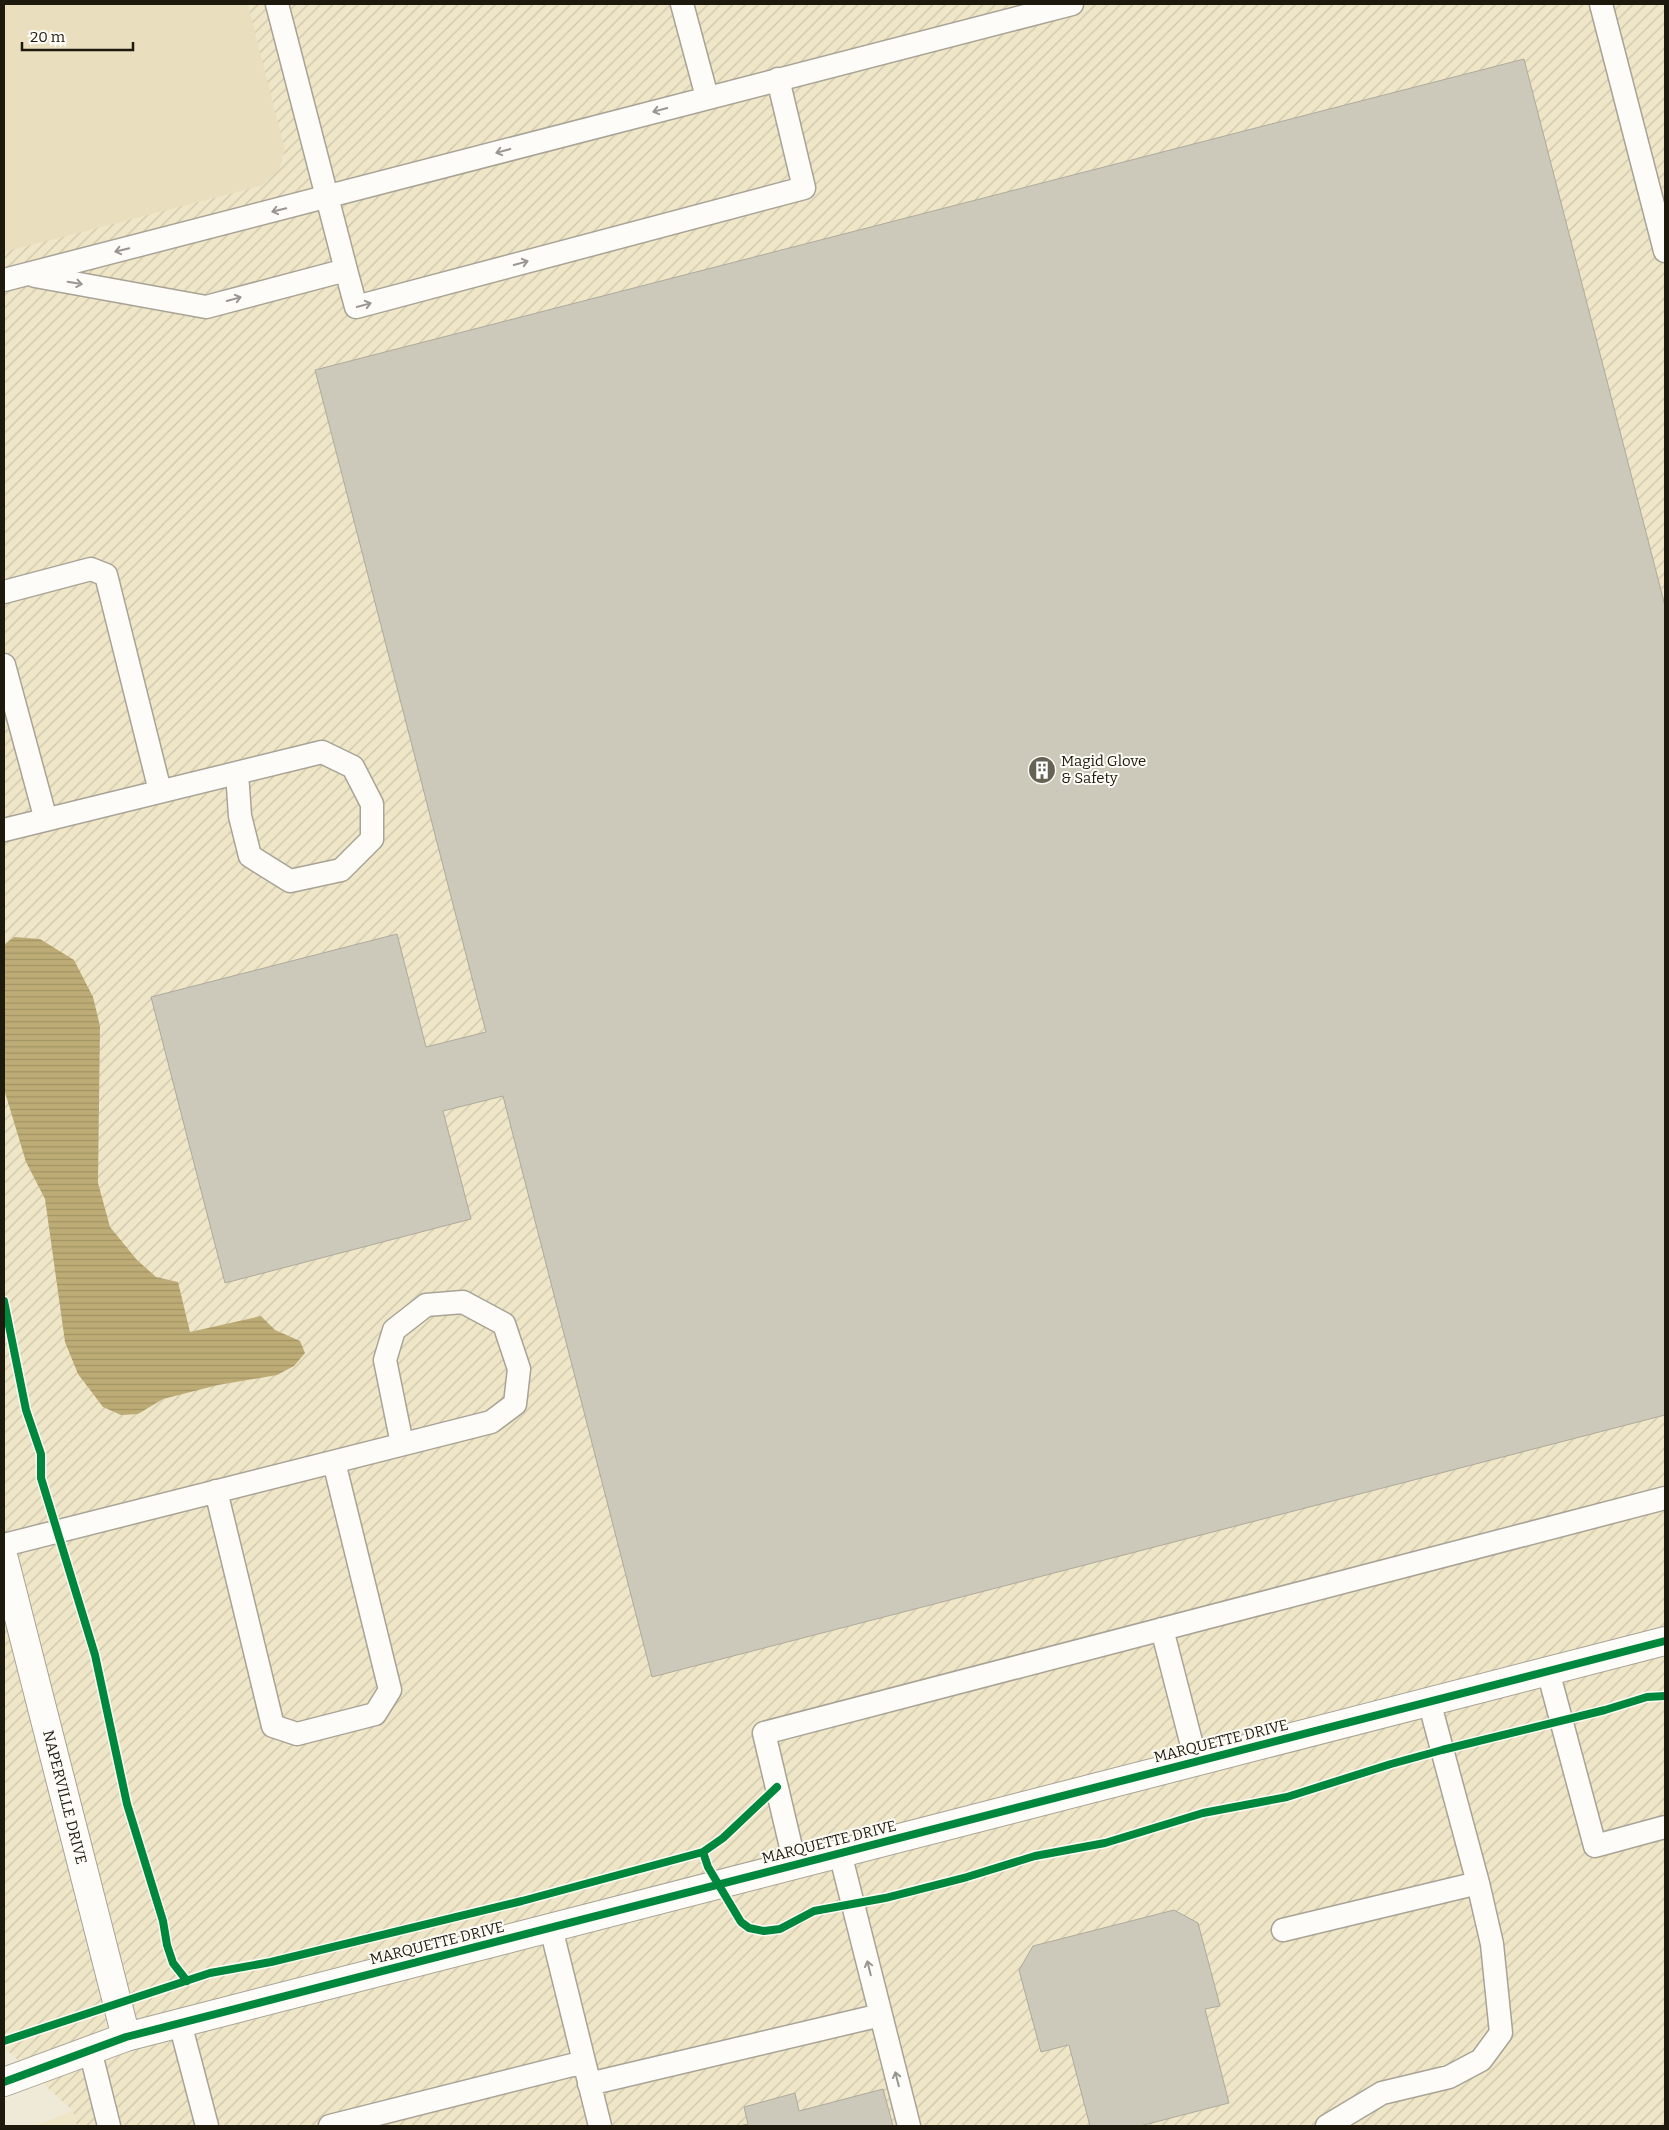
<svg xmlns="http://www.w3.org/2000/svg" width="1669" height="2130" font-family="Bitter,serif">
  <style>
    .built { fill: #efe6c8 }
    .industrial { fill: url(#industrial-furrows) }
    .green { fill: #e9dfbe }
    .water { fill: url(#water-rules) }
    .building { fill: #ccc8ba; stroke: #aeaa9c }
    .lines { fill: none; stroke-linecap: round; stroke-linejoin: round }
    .lane-casing { stroke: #a8a395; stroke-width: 25 }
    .street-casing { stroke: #a8a395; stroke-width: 30 }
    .lane { stroke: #fdfcf9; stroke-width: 22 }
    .street { stroke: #fdfcf9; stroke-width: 28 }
    .cycleway-casing { stroke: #fefcf6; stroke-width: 11 }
    .cycleway { stroke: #00873e; stroke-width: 8 }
    .oneway { stroke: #98968f }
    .labels { text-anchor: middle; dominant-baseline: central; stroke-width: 4; stroke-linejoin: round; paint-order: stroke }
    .poi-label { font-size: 15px; fill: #1d190d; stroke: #fefcf6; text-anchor: start }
    .street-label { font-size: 15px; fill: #1d190d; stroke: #fefcf6 }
  </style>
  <defs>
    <pattern id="industrial-furrows" width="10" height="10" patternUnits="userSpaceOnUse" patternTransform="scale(1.25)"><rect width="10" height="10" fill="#efe6c8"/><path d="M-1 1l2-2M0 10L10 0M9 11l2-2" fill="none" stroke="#ccc5ab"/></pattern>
    <pattern id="water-rules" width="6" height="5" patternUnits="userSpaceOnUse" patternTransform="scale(1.25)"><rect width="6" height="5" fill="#bdac75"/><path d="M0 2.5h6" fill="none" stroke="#a29364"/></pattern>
  </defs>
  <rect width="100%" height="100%" fill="#efead8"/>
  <!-- built -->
  <path class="built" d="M73 2111 77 2126H34Z"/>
  <!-- industrial -->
  <path class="industrial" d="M4 4H1665V2126H77L73 2111 8 2051 4 2053Z"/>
  <!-- green -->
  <path class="green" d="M4 4H248L285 150 279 170 261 186 4 252Z"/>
  <!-- water -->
  <path class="water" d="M14 937 40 939 74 960 93 997 100 1026 98 1183 110 1227 137 1260 156 1277 178 1282 190 1332 261 1316 275 1330 300 1341 305 1353 294 1366 277 1375 218 1385 163 1399 138 1414 121 1415 103 1407 78 1374 65 1342 45 1199 26 1162 4 1089V945Z"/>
  <!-- building -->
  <path class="building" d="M1524 59 1665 606V1415L652 1677 503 1096 443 1111 471 1219 225 1283 151 997 397 934 426 1047 486 1032 315 370Z
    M1174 1910 1198 1923 1220 2006 1205 2009 1229 2103 1140 2126H1090L1069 2045 1041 2052 1019 1970 1033 1946Z
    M883 2089 893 2126H739L748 2124 744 2107 795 2093 799 2111Z"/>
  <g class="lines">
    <!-- lane casing -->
    <g class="lane-casing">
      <path id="lane" d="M277 4 346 270
        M682 4 707 97
        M1601 4 1665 251
        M35 276 206 307 346 270 356 307 804 188 778 79
        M4 280 1072 4
        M4 592 91 569 106 575 160 791
        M4 665 46 820
        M4 830 322 752 353 767 372 804V839L341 870 290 881 250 856 240 816 237 773
        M216 1491 273 1726 297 1734 375 1714 390 1690 334 1462
        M4 1545 491 1422 515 1404 519 1369 504 1324 463 1302 426 1305 394 1330 385 1360 402 1444
        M1162 1629 1196 1761
        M1548 1671 1595 1846 1665 1827
        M840 1853 909 2126
        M795 1864 764 1733 1665 1498
        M551 1928 600 2126
        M1283 1930 1478 1883 1429 1701
        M180 2023 207 2126
        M90 2050 109 2126
        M589 2084 881 2015
        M330 2126 584 2062
        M1327 2126 1382 2093 1449 2077 1481 2060 1501 2033 1492 1944 1478 1883"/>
    </g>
    <!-- street casing -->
    <g class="street-casing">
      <g id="street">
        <path id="s1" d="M4 1559 126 2037"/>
        <path d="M4 2082 126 2037 1665 1641"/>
      </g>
    </g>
    <!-- lane -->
    <use href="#lane" class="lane"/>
    <!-- street -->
    <use href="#street" class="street"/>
    <!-- cycleway casing -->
    <g class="cycleway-casing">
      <path id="cycleway" d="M4 1301 26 1410 41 1454V1478L95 1655 127 1804 163 1921 167 1945 173 1963 187 1981
        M703 1852 708 1867 741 1922 749 1928 764 1931 780 1929 814 1911 885 1898 967 1877 1035 1856 1105 1843 1203 1813 1287 1797 1391 1764 1442 1750 1605 1710 1647 1697 1665 1696
        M4 2041 210 1973 271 1962 522 1901 703 1852 723 1838 777 1787
        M4 2082 126 2037 1665 1641"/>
    </g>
    <!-- cycleway -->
    <use href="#cycleway" class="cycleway"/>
  </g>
  <!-- one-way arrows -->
  <defs><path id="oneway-shaft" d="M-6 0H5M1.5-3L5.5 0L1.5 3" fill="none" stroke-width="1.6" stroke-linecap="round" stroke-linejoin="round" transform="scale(1.25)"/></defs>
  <g class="oneway">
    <use href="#oneway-shaft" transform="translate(660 110) rotate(165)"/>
    <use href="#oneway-shaft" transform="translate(503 151) rotate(165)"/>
    <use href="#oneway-shaft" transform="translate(279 210) rotate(166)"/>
    <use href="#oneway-shaft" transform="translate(122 250) rotate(166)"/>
    <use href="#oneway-shaft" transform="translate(521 263) rotate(-15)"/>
    <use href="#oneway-shaft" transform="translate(75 283) rotate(10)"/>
    <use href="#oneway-shaft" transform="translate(234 299) rotate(-15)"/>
    <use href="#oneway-shaft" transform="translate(364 305) rotate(-15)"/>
    <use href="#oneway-shaft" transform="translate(869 1968) rotate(-104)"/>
    <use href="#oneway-shaft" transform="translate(897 2079) rotate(-104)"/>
  </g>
  <!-- icons -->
  <defs>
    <g id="building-disc" transform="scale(1.4375)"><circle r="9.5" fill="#666254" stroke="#fefcf6"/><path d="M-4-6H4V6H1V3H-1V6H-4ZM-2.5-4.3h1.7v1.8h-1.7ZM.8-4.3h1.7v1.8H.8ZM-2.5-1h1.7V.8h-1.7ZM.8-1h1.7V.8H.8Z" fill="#fff"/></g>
  </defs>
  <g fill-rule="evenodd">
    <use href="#building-disc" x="1042" y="770"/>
  </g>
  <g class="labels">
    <!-- poi labels -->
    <g class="poi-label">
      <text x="1061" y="761">Magid Glove<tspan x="1061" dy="17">&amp; Safety</tspan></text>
    </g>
    <!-- street labels -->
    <g class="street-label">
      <text transform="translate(1221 1741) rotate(-14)">MARQUETTE DRIVE</text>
      <text stroke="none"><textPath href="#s1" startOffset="246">NAPERVILLE DRIVE</textPath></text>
      <text transform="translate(829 1842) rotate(-14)">MARQUETTE DRIVE</text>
      <text transform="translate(437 1943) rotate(-14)">MARQUETTE DRIVE</text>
    </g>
  </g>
  <!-- border -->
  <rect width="1669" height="2130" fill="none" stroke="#1d190d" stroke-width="10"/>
  <!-- scale -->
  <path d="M22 42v8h111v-8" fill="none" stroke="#1d190d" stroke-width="2.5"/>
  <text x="30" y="42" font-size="15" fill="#1d190d" stroke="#fefcf6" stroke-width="4" paint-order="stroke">20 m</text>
</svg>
